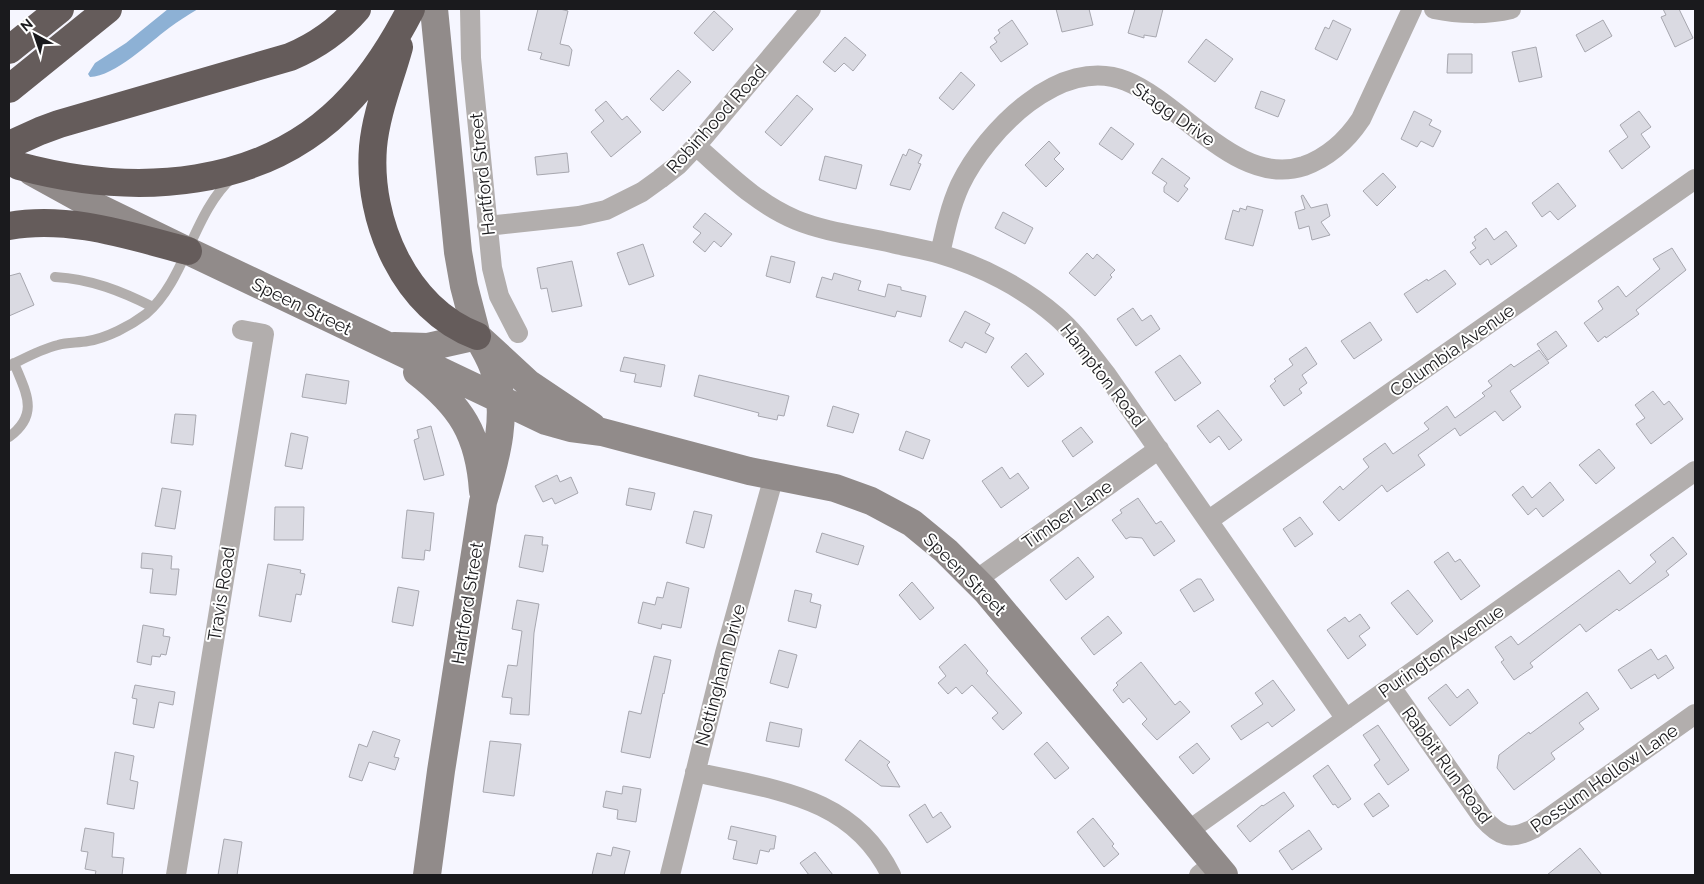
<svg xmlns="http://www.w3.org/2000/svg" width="1704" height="884" font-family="Raleway,sans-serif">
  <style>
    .water { fill: #8db1d5 }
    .building { fill: #dadae2; stroke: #a7a7af }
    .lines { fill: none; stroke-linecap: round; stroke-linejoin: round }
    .lane { stroke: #b2aead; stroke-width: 10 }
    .street { stroke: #b2aead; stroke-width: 20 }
    .secondary { stroke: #918b8a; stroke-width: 28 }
    .highway { stroke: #655c5b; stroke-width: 28 }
    .labels { text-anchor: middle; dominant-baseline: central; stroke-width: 4; stroke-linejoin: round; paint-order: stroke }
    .street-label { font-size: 18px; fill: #1a1a1d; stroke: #fff }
  </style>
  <rect width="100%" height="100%" fill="#f6f6ff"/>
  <!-- water -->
  <path class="water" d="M168 9H198C188 15 178 21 169 28 149 43 115 76 90 77L88 74 95 63 126 43Z"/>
  <!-- building -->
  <path class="building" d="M538 9H560L568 11 560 44 569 46 572 50 569 66 540 59 542 53 528 50Z
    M1056 9H1089L1093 25 1062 32Z
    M1135 9H1163L1156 37 1144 35V38L1128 33Z
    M1663 9H1679L1693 38 1675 47 1661 17 1666 15Z
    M714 11 733 29 713 51 694 33Z
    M1012 20 1028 44 1001 62 990 47 997 42 994 38 1000 33 998 30Z
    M1333 20 1351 29 1337 60 1315 49 1325 27 1329 29Z
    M1603 20 1612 36 1585 52 1576 35Z
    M845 37 866 55 853 71 844 63 835 72 823 62Z
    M1206 39 1233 59 1215 82 1188 62Z
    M1536 47 1542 77 1519 82 1512 52Z
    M1448 54H1472V73H1447Z
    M678 70 691 82 663 111 650 99Z
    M961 72 975 85 953 110 939 98Z
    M1261 91 1285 100 1278 117 1255 108Z
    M797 95 813 109 781 146 765 132Z
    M606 101 622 120 627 116 641 132 611 157 591 132 604 121 595 110Z
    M1414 111 1432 120 1429 125 1441 131 1433 147 1421 141 1417 147 1401 139Z
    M1639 111 1651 127 1641 134 1650 147 1622 169 1609 151 1628 137 1620 125Z
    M1111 127 1134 144 1122 160 1099 144Z
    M1049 141 1060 153 1054 159 1064 169 1046 187 1025 165Z
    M909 149 922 155 918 163 921 164 910 190 890 185 903 154 906 156Z
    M567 153 569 172 537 175 535 157Z
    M825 156 862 165 856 189 819 180Z
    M1162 158 1190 178 1184 186 1188 189 1178 202 1164 192V187L1167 183 1152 173Z
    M1383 173 1396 187 1377 206 1363 191Z
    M1558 183 1576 206 1558 220 1550 211 1542 217 1532 203Z
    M1303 195 1311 208 1327 204 1330 216 1321 222 1330 235 1312 240 1309 226 1299 229 1295 212 1305 209 1301 196Z
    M1247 206 1263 210 1253 246 1225 239 1233 210 1239 212 1240 208 1246 210Z
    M1003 212 1033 228 1025 244 995 228Z
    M705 213 732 234 721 247 714 241 705 252 693 242 701 233 693 227Z
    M1486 228 1494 240 1506 231 1517 246 1491 265 1488 259 1480 265 1470 252 1476 248 1472 243 1476 240 1474 237Z
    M643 244 654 276 629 285 617 253Z
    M1672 248 1686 270 1636 310 1639 314 1606 338 1605 336 1598 342 1584 323 1603 309 1598 301 1618 286 1626 297 1660 269 1653 259Z
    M1087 253 1093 259 1097 254 1115 270 1110 275 1112 277 1095 296 1069 273Z
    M771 256 795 262 790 283 766 276Z
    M572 261 582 306 552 312 547 288 541 289 537 268Z
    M1445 270 1456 284 1417 313 1404 294 1427 279 1428 281Z
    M20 273 34 305 9 316V276Z
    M834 273 861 281 858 290 885 297 888 284 901 287V290L926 296 921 317 897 311 895 317 816 297 822 277 832 280Z
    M1133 308 1142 321 1151 315 1160 329 1136 346 1117 319Z
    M965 311 990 324 985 333 994 338 986 353 965 342 962 348 949 341Z
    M1370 322 1382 340 1354 359 1341 341Z
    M1556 331 1567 346 1548 360 1537 344Z
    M1306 347 1317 364 1302 375 1307 383 1299 389 1302 393 1284 406 1270 386 1276 381 1274 379 1293 365 1289 359Z
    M1539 350 1549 363 1510 391 1521 407 1503 421 1495 411 1460 436 1455 428 1418 455 1425 465 1387 492 1382 485 1339 521 1323 502 1340 486 1343 490 1369 467 1363 459 1385 443 1393 454 1429 429 1424 423 1447 406 1455 418 1485 396 1482 393 1492 386 1488 381 1511 364 1514 367Z
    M1026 353 1044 374 1028 387 1011 367Z
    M1180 355 1201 383 1175 401 1155 372Z
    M624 357 665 365 661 387 634 382 636 374 620 371Z
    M306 374 349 381 346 404 302 397Z
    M699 375 789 396 784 416 778 415 777 420 758 416 759 413 694 396Z
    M1653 391 1664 405 1669 401 1683 419 1651 444 1636 424 1645 418 1635 405Z
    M833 406 859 414 853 433 827 426Z
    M1218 410 1242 440 1229 450 1219 436 1210 443 1197 426Z
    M175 414 196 415 193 445 171 443Z
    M431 426 444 475 424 480 414 440 419 438 417 430Z
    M1081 427 1093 442 1073 457 1062 441Z
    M906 431 930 440 923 459 899 450Z
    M291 433 308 437 302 469 285 466Z
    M1599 449 1615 468 1596 484 1579 465Z
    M1002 467 1010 479 1018 473 1029 488 1001 508 982 481Z
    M557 475 560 482 571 477 578 493 555 504 552 498 543 502 535 486Z
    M1550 482 1564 500 1543 517 1536 508 1528 515 1512 495 1523 486 1532 498Z
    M162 488 181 491 175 529 155 526Z
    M629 488 655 493 651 510 626 505Z
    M1138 498 1156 524 1161 521 1175 541 1154 556 1142 538 1130 537 1126 539 1112 520 1122 513 1120 510Z
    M275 507H304L303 540H274Z
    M407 510 434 513 430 551 425 550 424 560 402 558Z
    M694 511 712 515 704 548 686 543Z
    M1300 517 1313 534 1295 547 1283 529Z
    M822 533 864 546 858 565 816 552Z
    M525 535 543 537 542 545H548L543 572 519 567Z
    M1673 537 1687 554 1666 571 1669 575 1619 611 1617 609 1586 632 1580 624 1530 663 1533 667 1514 680 1501 662 1504 660 1495 647 1511 636 1518 645 1619 570 1630 584 1656 562 1650 555Z
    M1448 552 1455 562 1460 559 1480 586 1461 600 1434 562Z
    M142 553 172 556 171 569H179L176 595 150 593 153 569 141 568Z
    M1078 557 1094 577 1066 600 1050 580Z
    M268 564 301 570 300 573 305 574 301 595 296 594 291 622 259 616Z
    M1197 579H1201L1214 600 1194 612 1180 590Z
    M667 582 689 588 681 628 662 624 661 629 638 623 643 602 655 605 657 597 663 598Z
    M912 582 934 608 920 620 899 595Z
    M398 587 419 591 413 626 392 622Z
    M795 590 812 594 810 602 821 605 816 628 788 621Z
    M1408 590 1433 621 1417 635 1391 603Z
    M517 600 539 604 534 633 529 715 510 714 512 698 502 697 508 665 517 666 522 631 512 629Z
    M1360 614 1370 628 1359 636 1366 645 1348 659 1327 630 1345 617 1349 622Z
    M1108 616 1122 633 1094 655 1081 638Z
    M143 625 164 629 163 636 170 637 166 655 161 654 160 657 152 656 151 665 137 662Z
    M965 644 988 671 986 673 1022 713 1003 730 992 718 998 713 972 685 962 694 956 687 948 694 938 683 946 676 939 667Z
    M1651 649 1658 660 1666 655 1674 668 1658 679 1655 674 1631 689 1618 670Z
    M779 650 797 655 788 688 770 683Z
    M654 656 671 660 664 694 663 693 650 758 621 752 629 711 641 714Z
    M1141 662 1175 705 1180 701 1190 712 1157 740 1142 724 1147 719 1129 698 1123 703 1113 690 1118 685 1116 683Z
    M1273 680 1295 710 1272 727 1268 722 1241 740 1231 726 1263 704 1255 693Z
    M1446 684 1457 698 1468 689 1478 703 1450 726 1428 698Z
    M135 685 175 692 173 705 159 702 154 728 133 724 137 699 132 698Z
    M1587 692 1599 709 1579 723 1584 729 1551 753 1555 759 1514 790 1497 768 1499 755 1529 732 1530 734Z
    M770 722 802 729 799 747 766 741Z
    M1378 725 1409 770 1388 785 1374 765 1380 760 1363 735Z
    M373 731 400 740 394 757 399 758 395 770 369 762 362 781 349 777 359 744 367 747Z
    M860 740 890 762 887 765 900 787 881 786 845 760Z
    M490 741 521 744 514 796 483 792Z
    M1047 742 1069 768 1055 779 1034 754Z
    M1197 743 1210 759 1193 774 1179 757Z
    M115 752 134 756 130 780 138 782 134 809 107 804Z
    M1328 765 1351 799 1338 808 1335 804 1333 805 1313 776Z
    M623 786 641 789 636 822 617 819 618 810 603 807 606 791 622 794Z
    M1284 792 1294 806 1250 842 1237 826 1262 805 1263 806Z
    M1379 793 1389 806 1373 817 1364 804Z
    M925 804 933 818 941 812 951 827 927 843 909 815Z
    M1093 818 1114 844 1112 846 1119 854 1104 867 1077 832Z
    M731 826 776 836 774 849H770L769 852 760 850 757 864 733 859 737 841 728 839Z
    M85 828 114 833 112 857 124 858 122 875H95L96 871 85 869 88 852 81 851Z
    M1309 830 1322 849 1292 870 1279 851Z
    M224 839 242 842 237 875H218Z
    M613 847 630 851 624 875H592L597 853 611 856Z
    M1580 848 1602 875H1547Z
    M815 852 833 875H809L800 863Z"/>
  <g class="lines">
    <!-- lane -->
    <path class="lane" d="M55 277C91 279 121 291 153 307
      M9 366C25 358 41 349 58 345 68 342 78 343 88 341 107 338 130 326 146 314 186 280 193 212 233 177
      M9 437C40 414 26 393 14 363"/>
    <!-- street -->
    <path class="street" d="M470 9 471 58 492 268 499 296 518 333
      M1434 9C1458 14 1487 15 1511 9
      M696 146C727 173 757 204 796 220 825 232 861 236 892 243 908 247 924 249 940 254 981 266 1024 288 1056 316 1076 333 1090 354 1106 374L1346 719
      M487 226 579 216 606 210 642 192 660 179 678 165 696 146 811 9
      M940 254C945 231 950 207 960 185 986 131 1061 54 1126 81 1183 104 1238 188 1304 166 1329 157 1347 140 1361 119L1412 9
      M1209 520 1695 179
      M976 580 1159 449
      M1391 687 1483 818C1499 836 1510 841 1533 829L1695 714
      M695 772C773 790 852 795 891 875
      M1188 831 1695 471
      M176 875 264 334 242 330
      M670 875 725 653 774 476
      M1199 875 1214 863"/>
    <!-- secondary -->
    <path class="secondary" d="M434 9 458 252 464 286 477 336 528 383 592 426
      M32 172 81 199 188 251 546 421 571 428 602 432 749 471 835 488 871 501 912 523 946 551 986 591 1224 875
      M394 346 428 347 477 336
      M417 372C461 406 479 434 483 491
      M427 875 441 771 483 502C496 459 510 411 493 367 489 356 483 346 477 336"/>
    <!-- highway -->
    <path class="highway" d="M399 47C390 80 376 113 373 147 367 221 405 309 477 336
      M9 50 60 9
      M9 89 108 9
      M9 145 40 131 59 124 290 57C316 46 338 31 357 9
      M19 166C134 197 267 191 352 97 376 71 395 40 411 9
      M9 226C69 215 130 236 188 251"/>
  </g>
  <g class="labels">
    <!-- street labels -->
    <g class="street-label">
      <text transform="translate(1174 114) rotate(35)">Stagg Drive</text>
      <text transform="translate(716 119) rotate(-48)">Robinhood Road</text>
      <text transform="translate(482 174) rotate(-96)">Hartford Street</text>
      <text transform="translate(302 306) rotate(26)">Speen Street</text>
      <text transform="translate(1452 350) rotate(-35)">Columbia Avenue</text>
      <text transform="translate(1103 375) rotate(52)">Hampton Road</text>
      <text transform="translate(1067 514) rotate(-35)">Timber Lane</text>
      <text transform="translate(965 574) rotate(45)">Speen Street</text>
      <text transform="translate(221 594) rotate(-81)">Travis Road</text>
      <text transform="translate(467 603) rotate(-81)">Hartford Street</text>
      <text transform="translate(1441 651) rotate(-35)">Purington Avenue</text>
      <text transform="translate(720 675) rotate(-75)">Nottingham Drive</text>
      <text transform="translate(1447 765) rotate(54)">Rabbit Run Road</text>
      <text transform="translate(1604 778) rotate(-35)">Possum Hollow Lane</text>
    </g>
  </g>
  <!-- border -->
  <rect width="1704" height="884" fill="none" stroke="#1a1a1d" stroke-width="20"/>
  <!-- north arrow -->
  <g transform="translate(35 35) rotate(320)" stroke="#ffffff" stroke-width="4" paint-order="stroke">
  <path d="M0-4L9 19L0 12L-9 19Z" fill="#1a1a1d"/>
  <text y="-8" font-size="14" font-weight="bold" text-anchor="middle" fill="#1a1a1d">N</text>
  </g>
</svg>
